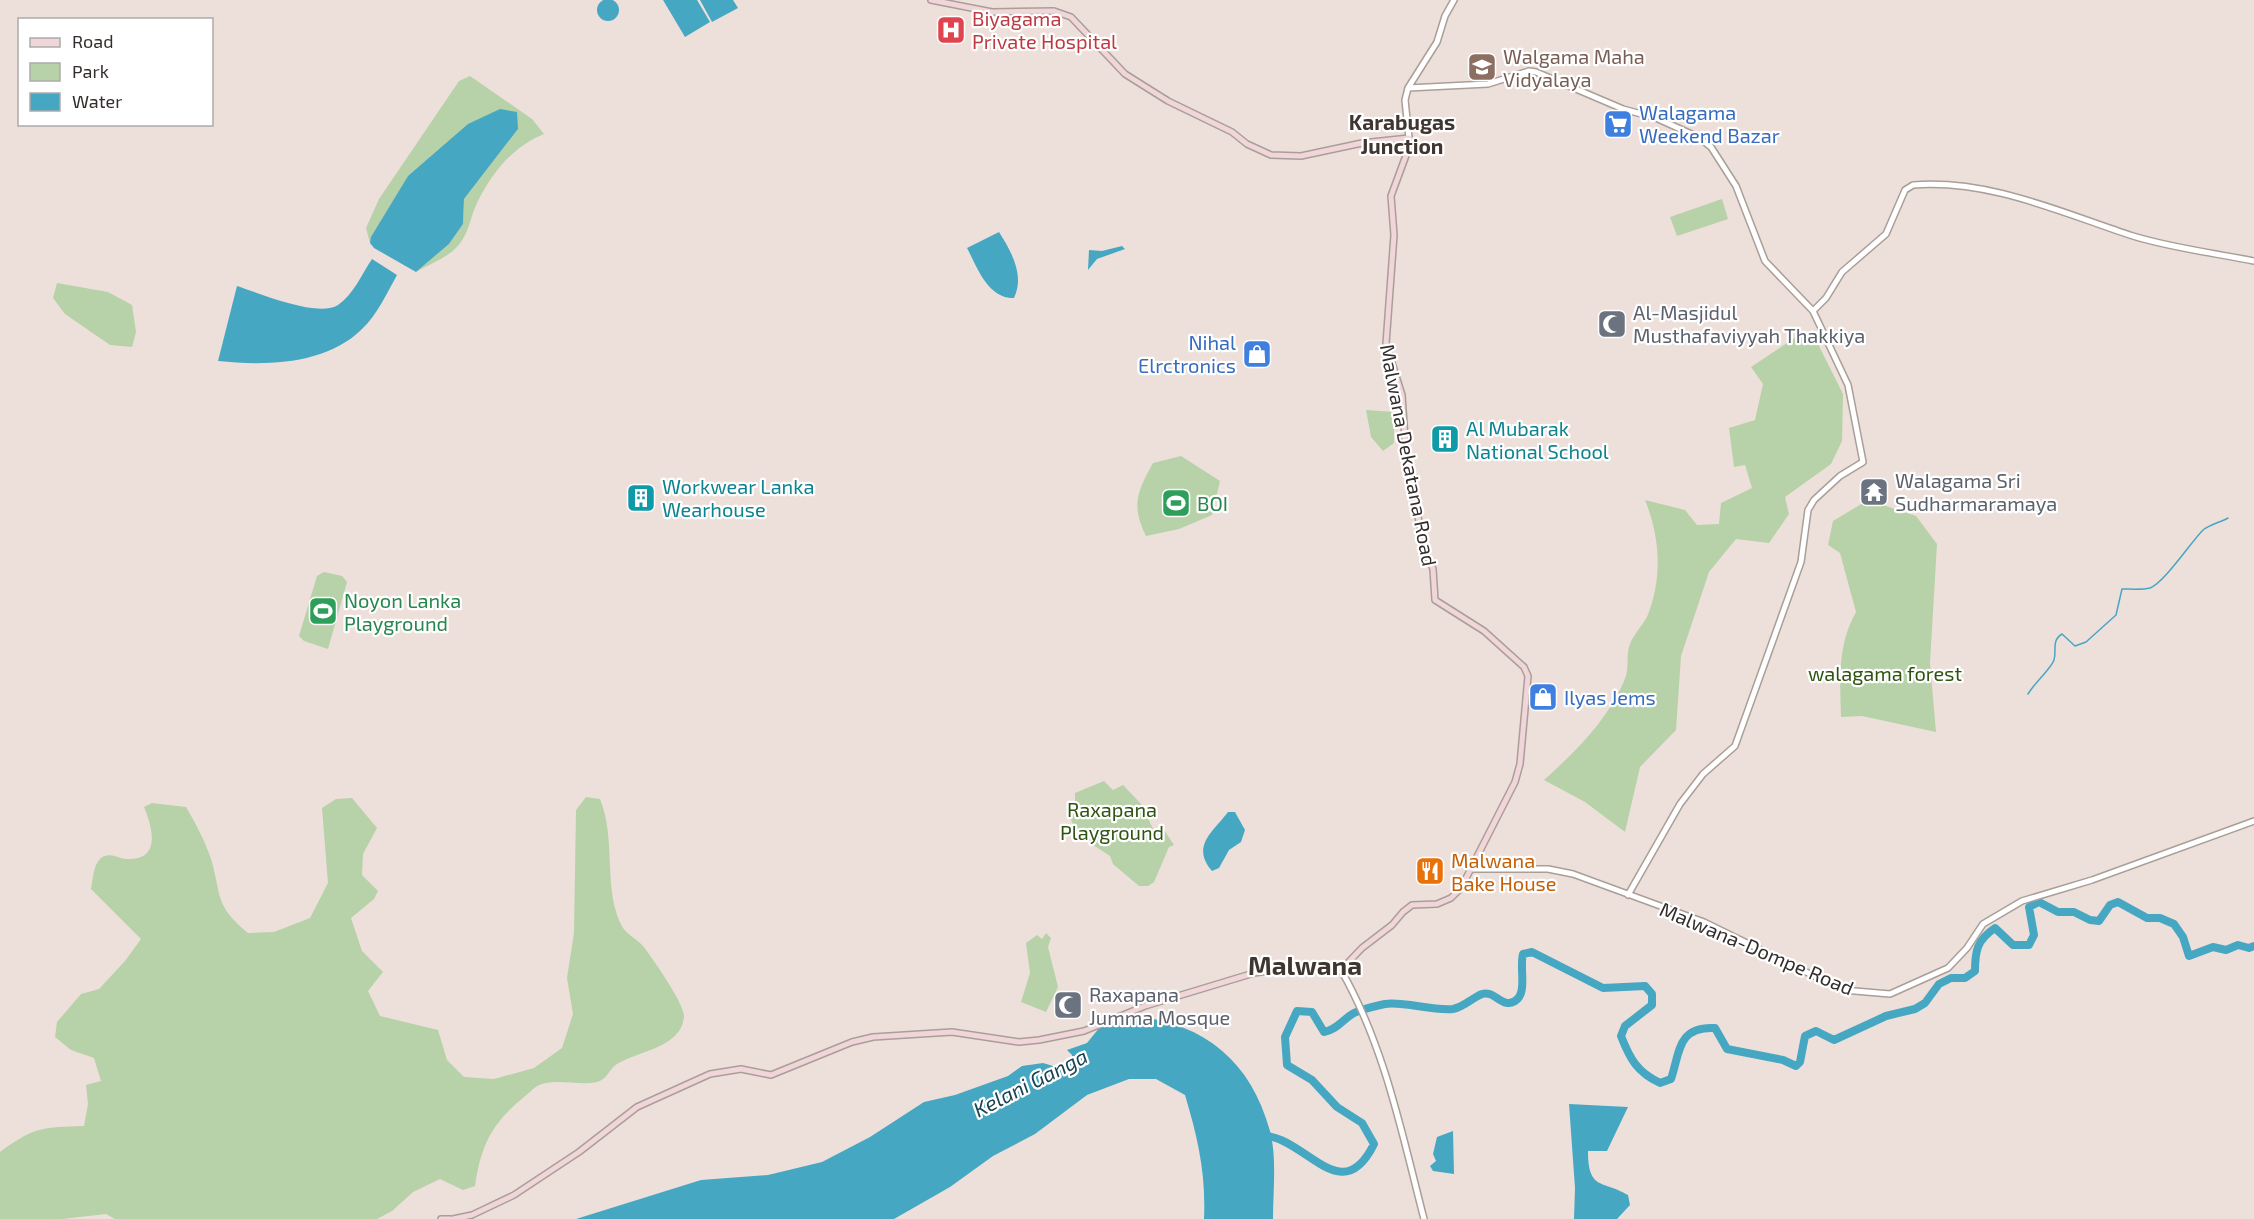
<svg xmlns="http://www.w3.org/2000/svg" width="2254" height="1219" font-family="'Exo 2',sans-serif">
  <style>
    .green { fill: #b7d1a8 }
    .water { fill: #46a7c3 }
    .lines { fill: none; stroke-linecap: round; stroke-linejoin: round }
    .stream { stroke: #46a7c3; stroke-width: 1.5 }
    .river { stroke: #46a7c3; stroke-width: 8 }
    .tertiary-casing { stroke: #aa9e98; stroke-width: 8 }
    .secondary-casing { stroke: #aa9e98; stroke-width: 8 }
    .tertiary { stroke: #fff; stroke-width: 5 }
    .secondary { stroke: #f0d5d9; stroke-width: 5 }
    .labels { text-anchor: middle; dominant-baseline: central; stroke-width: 4.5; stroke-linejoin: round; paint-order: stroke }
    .health-label { font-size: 20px; fill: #be3a42; stroke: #fff; text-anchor: start }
    .education-label { font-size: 20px; fill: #785e54; stroke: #fff; text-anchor: start }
    .shop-label { font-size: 20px; fill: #366cbe; stroke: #fff; text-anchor: start }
    .worship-label { font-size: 20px; fill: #5b616d; stroke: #fff; text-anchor: start }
    .culture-label { font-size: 20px; fill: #0d838f; stroke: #fff; text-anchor: start }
    .street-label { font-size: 20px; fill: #332e2b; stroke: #fff }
    .leisure-label { font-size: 20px; fill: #27864d; stroke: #fff; text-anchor: start }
    .park-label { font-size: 20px; fill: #2e5311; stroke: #fff }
    .food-label { font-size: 20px; fill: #c56008; stroke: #fff; text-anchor: start }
    .neighbourhood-label { font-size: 21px; font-weight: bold; fill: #403631; stroke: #fff }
    .water-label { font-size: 21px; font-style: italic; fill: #1a4451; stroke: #fff }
    .district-label { font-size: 26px; font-weight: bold; fill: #403631; stroke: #fff }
  </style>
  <rect width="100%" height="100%" fill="#ede0da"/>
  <!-- green -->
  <path class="green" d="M470 76 532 119 544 134C512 147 492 173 477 203 469 220 470 233 456 248 446 258 428 265 416 272L449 244 463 224 464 199 518 129 408 176 370 243 366 228 379 199 459 81Z
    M1722 199 1728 219 1677 236 1670 217Z
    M57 283 108 292 132 305 136 332 132 347 110 345 65 314 53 298Z
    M1799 335 1817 342 1843 394 1842 441 1831 464 1785 497 1789 514 1769 543 1736 539 1709 572 1681 656 1676 730 1640 767 1625 832 1585 802 1544 780C1576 751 1610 718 1626 676 1629 666 1626 654 1630 644 1634 634 1642 626 1647 617 1663 578 1660 537 1645 500L1685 510 1697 525 1719 524 1721 503 1752 488 1745 465 1734 467 1729 428 1755 420 1763 384 1751 367Z
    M1366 410 1394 412V443L1383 451 1371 437Z
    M1181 456 1220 481 1212 515 1179 529 1146 536C1131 505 1137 492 1153 463Z
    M1868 500 1916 516 1937 544 1930 663 1936 732 1862 716 1841 717C1840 681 1837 645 1856 612L1840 553 1828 545 1833 521Z
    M324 572 342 576 347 582 328 649 304 641 299 636 317 576Z
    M1104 781 1113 790 1123 785 1142 805 1153 829 1162 827 1174 845 1169 847 1154 882 1148 886H1139L1113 864 1110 856 1078 835 1066 809 1075 803V793Z
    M586 797 600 799C617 841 602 891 623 928 628 935 638 940 643 946 652 958 685 1004 684 1017 681 1048 638 1051 617 1064 608 1070 608 1079 597 1082 580 1086 559 1079 542 1084 536 1085 529 1093 524 1097 492 1123 481 1145 475 1186L463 1190 440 1179 413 1192 392 1211 377 1219H115L106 1214 62 1219H0V1152C34 1127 43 1127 84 1126L88 1104 86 1085 101 1081 94 1058 71 1050 55 1037 57 1022 81 994 99 989 125 961 141 939 91 889C93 879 93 865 101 858 110 851 119 859 128 859 162 860 152 826 144 807L152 803 186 807C196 824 205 841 211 859 222 896 214 905 248 933L274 932 310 918 328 883 322 808 336 799 352 798 377 828 363 854 362 875 378 891 374 899 351 918 362 951 383 972 368 991 380 1016 438 1030 447 1060 464 1077 494 1079 534 1068 562 1048 573 1014 567 978 574 933 576 810Z
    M1046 933 1051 938 1048 947 1058 987 1046 1012 1021 1002 1030 973 1026 943 1037 935 1042 939Z"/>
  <!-- water -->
  <path class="water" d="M597 10a11 11 0 1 1 22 0a11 11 0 1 1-22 0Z
    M663 0H697L710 22 685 37Z
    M700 0H733L738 8 712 22Z
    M500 109 517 112 518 129 464 199 463 224 449 244 416 272 374 248 370 243 371 237 408 176 468 124Z
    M999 232C1011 251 1025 275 1014 298 988 299 977 267 967 248Z
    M1122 246 1125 249 1097 259 1088 270 1089 250 1102 251Z
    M372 259 397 275C387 293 377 315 362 329 326 365 265 366 218 361L237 286C259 293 318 318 338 305 353 295 362 274 372 259Z
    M1228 812H1235L1245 830 1241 842 1229 850 1219 868 1212 871C1191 846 1212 833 1228 812Z
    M1135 1016C1206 1024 1251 1062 1270 1131 1277 1158 1273 1192 1273 1219H1204C1206 1173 1198 1139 1185 1095L1156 1079H1129L1087 1095 1035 1134 993 1156 950 1187 894 1219H576L701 1180 768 1175 822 1162 870 1137 924 1102 955 1095 1008 1076 1022 1066 1043 1063 1063 1069 1072 1061V1055L1067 1050 1087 1043 1100 1027H1107Z
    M1569 1104 1628 1107 1607 1151H1588C1588 1191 1603 1180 1628 1195L1630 1205 1617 1219H1574L1575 1188Z
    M1453 1131 1454 1174 1433 1171 1430 1166 1436 1161 1433 1154 1437 1137Z"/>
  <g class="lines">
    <!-- stream -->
    <path class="stream" d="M2028 694C2035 682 2051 669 2054 660 2057 650 2051 641 2062 634L2075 646 2086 642 2116 615 2122 589C2130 589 2142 590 2150 588 2164 583 2191 542 2203 530 2209 525 2221 522 2228 518"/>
    <!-- river -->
    <path class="river" d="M1262 1135C1268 1136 1275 1137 1281 1140 1316 1155 1346 1201 1374 1144L1362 1123 1337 1107 1312 1080 1287 1065 1285 1037 1297 1011 1312 1012 1324 1032C1337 1030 1343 1019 1354 1013 1362 1009 1376 1006 1385 1004 1403 1001 1432 1011 1453 1009 1464 1007 1472 998 1482 994 1495 990 1502 1009 1515 1001 1528 993 1519 968 1523 954L1532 952 1603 988 1645 986 1652 994V1005L1625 1026 1621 1036C1630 1059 1637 1072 1660 1083L1671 1079C1680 1053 1677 1026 1715 1028L1727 1049 1783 1060 1796 1066 1800 1062 1805 1036 1816 1031 1834 1040 1886 1016 1915 1009 1925 1003 1939 984 1951 978H1965L1975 971C1975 951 1977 940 1995 928L2013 945H2029L2034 935 2029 907 2039 902 2058 912H2074L2090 920 2099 921 2110 905 2118 902 2147 918H2160L2174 924 2183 937 2189 956 2213 947 2226 950 2238 945 2249 948 2254 946"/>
    <!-- tertiary casing -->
    <g class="tertiary-casing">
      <path id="tertiary" d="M1408 88 1437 42 1445 16 1454 0
        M1409 138 1405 100 1408 88 1488 84 1529 71 1536 72 1623 109 1656 118 1698 137 1711 147 1736 186 1765 261 1813 311 1848 385 1863 462 1840 476 1814 500 1808 510 1801 562 1735 746 1703 774 1680 804 1628 895
        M1813 311 1826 298 1842 272 1886 234 1905 190 1913 185C1990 179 2062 213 2133 236 2172 248 2214 253 2254 261
        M1472 869H1548L1573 874 1704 922 1843 990 1890 994 1948 968 1967 948 1983 924 2022 901 2092 880 2254 821
        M1341 970C1385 1047 1402 1134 1424 1219"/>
    </g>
    <!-- secondary casing -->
    <g class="secondary-casing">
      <path id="secondary" d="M441 1219H450
        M453 1219 472 1215 514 1195 579 1152 637 1107 710 1074 741 1069 771 1075 852 1042 873 1037 952 1032 1019 1042 1039 1040 1084 1031 1145 1006 1254 973 1288 968 1334 972 1341 970 1362 948 1392 925 1403 912 1412 905 1437 904 1451 898 1461 888 1515 782 1520 764 1528 676 1524 667 1484 631 1435 600 1433 569 1424 548 1406 453 1402 395 1386 344 1394 235 1391 196 1408 150 1409 138 1362 143 1301 156 1271 155 1247 144 1232 132 1168 101 1125 74 1071 17 1054 11 992 12 931 0"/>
    </g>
    <!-- tertiary -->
    <use href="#tertiary" class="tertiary"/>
    <!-- secondary -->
    <use href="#secondary" class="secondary"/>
  </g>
  <!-- icons -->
  <defs>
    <g id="hospital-square" transform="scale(1.5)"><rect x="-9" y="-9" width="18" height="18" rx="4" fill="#e0444e" stroke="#fff"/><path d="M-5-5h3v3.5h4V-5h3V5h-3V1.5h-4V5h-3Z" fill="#fff"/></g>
    <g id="school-square" transform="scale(1.5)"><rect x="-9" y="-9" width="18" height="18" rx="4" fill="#8d6e63" stroke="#fff"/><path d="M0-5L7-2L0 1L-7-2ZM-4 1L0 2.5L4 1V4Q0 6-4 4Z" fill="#fff"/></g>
    <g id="supermarket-square" transform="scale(1.5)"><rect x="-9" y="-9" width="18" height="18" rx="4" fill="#3f7fe0" stroke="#fff"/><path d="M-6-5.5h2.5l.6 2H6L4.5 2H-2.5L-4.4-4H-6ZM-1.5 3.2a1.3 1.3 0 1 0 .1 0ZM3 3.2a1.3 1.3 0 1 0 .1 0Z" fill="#fff"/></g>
    <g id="mosque-square" transform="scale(1.5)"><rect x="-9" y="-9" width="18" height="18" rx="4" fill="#6b7280" stroke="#fff"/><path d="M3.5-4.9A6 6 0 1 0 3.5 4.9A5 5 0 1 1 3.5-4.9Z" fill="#fff"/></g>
    <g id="shop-square" transform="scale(1.5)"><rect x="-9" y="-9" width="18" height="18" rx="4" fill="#3f7fe0" stroke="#fff"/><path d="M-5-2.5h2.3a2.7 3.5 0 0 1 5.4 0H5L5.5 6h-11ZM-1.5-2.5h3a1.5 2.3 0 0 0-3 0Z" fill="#fff"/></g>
    <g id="building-square" transform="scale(1.5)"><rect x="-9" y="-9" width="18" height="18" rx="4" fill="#0f9aa8" stroke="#fff"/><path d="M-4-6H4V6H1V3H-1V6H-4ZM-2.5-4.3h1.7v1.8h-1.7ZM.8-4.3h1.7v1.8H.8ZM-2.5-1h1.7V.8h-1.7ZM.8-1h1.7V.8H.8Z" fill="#fff"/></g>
    <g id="temple-square" transform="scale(1.5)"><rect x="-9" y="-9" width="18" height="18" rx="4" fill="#6b7280" stroke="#fff"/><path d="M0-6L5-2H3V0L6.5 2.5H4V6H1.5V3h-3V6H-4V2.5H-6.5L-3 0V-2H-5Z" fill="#fff"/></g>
    <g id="stadium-square" transform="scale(1.5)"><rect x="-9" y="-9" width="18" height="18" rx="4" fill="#2e9e5b" stroke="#fff"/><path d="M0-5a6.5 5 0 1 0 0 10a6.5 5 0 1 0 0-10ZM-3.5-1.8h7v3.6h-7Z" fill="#fff"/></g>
    <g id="restaurant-square" transform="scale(1.5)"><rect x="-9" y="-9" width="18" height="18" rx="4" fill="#e8710a" stroke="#fff"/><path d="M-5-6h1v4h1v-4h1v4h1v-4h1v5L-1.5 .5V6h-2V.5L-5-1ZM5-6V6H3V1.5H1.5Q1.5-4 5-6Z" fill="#fff"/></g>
  </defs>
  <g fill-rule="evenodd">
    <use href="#hospital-square" x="951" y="30"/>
    <use href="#school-square" x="1482" y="67"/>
    <use href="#supermarket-square" x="1618" y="124"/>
    <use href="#mosque-square" x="1612" y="324"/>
    <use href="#shop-square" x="1257" y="354"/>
    <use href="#building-square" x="1445" y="439"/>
    <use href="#temple-square" x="1874" y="492"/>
    <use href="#building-square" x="641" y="498"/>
    <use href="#stadium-square" x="1176" y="503"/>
    <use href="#stadium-square" x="323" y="611"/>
    <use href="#shop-square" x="1543" y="697"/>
    <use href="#restaurant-square" x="1430" y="871"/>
    <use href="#mosque-square" x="1068" y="1005"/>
  </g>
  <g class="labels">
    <!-- health labels -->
    <g class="health-label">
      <text x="972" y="18">Biyagama<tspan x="972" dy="23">Private Hospital</tspan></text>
    </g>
    <!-- education labels -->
    <g class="education-label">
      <text x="1503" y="56">Walgama Maha<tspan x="1503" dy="23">Vidyalaya</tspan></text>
    </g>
    <!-- shop labels -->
    <g class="shop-label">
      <text x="1639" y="112">Walagama<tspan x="1639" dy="23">Weekend Bazar</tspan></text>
      <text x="1236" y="342" text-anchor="end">Nihal<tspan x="1236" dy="23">Elrctronics</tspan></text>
      <text x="1564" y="697">Ilyas Jems</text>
    </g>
    <!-- worship labels -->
    <g class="worship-label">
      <text x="1633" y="312">Al-Masjidul<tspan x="1633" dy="23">Musthafaviyyah Thakkiya</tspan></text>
      <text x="1895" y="480">Walagama Sri<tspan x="1895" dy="23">Sudharmaramaya</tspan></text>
      <text x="1089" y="994">Raxapana<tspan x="1089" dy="23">Jumma Mosque</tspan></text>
    </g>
    <!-- culture labels -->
    <g class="culture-label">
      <text x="1466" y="428">Al Mubarak<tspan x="1466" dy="23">National School</tspan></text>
      <text x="662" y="486">Workwear Lanka<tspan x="662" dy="23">Wearhouse</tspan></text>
    </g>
    <!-- street labels -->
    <g class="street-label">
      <text transform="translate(1409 455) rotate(79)">Malwana Dekatana Road</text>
      <text transform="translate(1757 948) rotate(23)">Malwana-Dompe Road</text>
    </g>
    <!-- leisure labels -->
    <g class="leisure-label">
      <text x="1197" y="503">BOI</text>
      <text x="344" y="600">Noyon Lanka<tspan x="344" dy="23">Playground</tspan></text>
    </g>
    <!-- park labels -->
    <g class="park-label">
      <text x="1885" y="673">walagama forest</text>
      <text x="1112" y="809">Raxapana<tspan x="1112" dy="23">Playground</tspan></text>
    </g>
    <!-- food labels -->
    <g class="food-label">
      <text x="1451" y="860">Malwana<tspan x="1451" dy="23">Bake House</tspan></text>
    </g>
    <!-- neighbourhood labels -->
    <g class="neighbourhood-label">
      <text x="1402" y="121">Karabugas<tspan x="1402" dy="24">Junction</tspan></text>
    </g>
    <!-- water labels -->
    <g class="water-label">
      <text transform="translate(1030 1082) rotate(-27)">Kelani Ganga</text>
    </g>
    <!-- district labels -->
    <g class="district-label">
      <text x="1305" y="964">Malwana</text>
    </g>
  </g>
  <!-- legend -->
  <rect x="18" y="18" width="195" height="108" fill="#ffffff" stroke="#adabaa" stroke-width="1.5"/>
  <rect x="30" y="38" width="30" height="9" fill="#f0d5d9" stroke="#adabaa" stroke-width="1.5"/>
  <text x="72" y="48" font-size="18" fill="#332e2b">Road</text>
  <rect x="30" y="63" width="30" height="18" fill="#b7d1a8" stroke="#adabaa" stroke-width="1.5"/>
  <text x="72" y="78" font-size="18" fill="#332e2b">Park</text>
  <rect x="30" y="93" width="30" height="18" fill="#46a7c3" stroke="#adabaa" stroke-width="1.5"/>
  <text x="72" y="108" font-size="18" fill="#332e2b">Water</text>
</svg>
